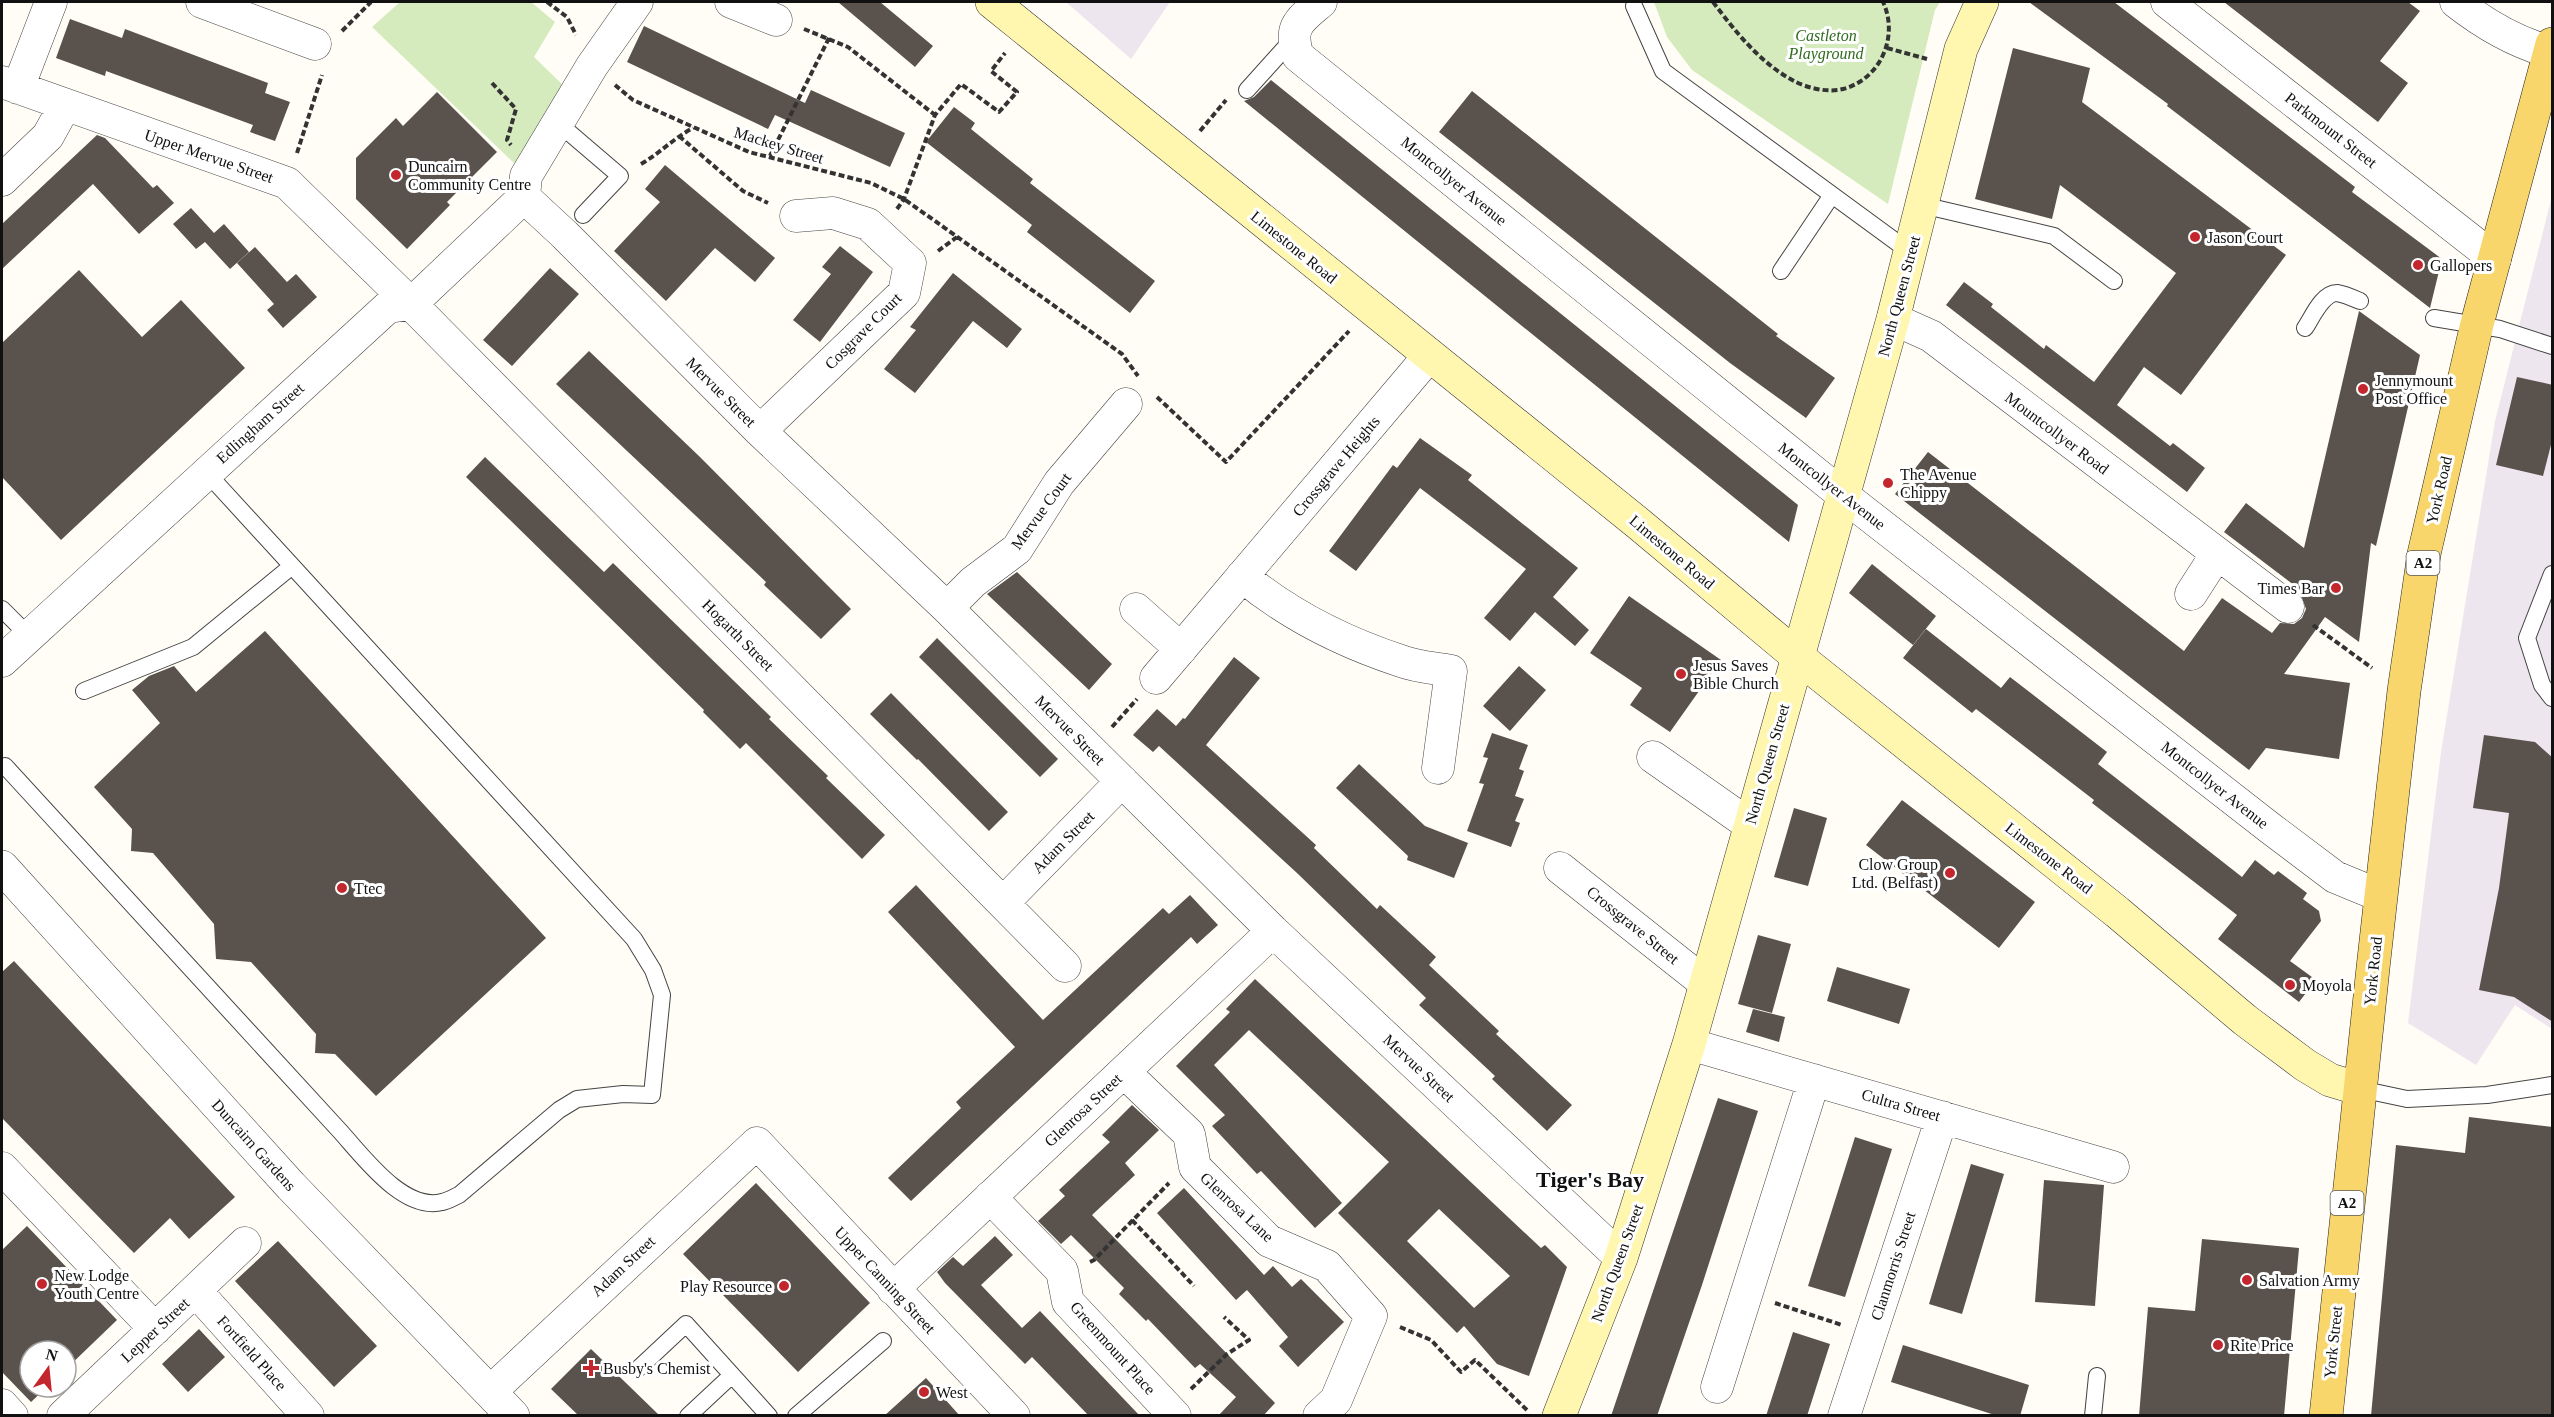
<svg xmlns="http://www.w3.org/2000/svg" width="2554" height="1417" font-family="'Times New Roman',serif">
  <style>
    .industrial { fill: #eee6ef }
    .green { fill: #d5ebbd }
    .building { fill: #5a524d; fill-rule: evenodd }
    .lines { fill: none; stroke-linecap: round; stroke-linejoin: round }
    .service-casing { stroke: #444; stroke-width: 18 }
    .minor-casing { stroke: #444; stroke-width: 33 }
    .tertiary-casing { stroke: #444; stroke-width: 34 }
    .secondary-casing { stroke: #333; stroke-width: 34 }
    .primary-casing { stroke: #222; stroke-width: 34 }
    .path { stroke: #333; stroke-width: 4; stroke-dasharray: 6 3; stroke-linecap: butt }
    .service { stroke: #fff; stroke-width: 16 }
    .minor { stroke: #fff; stroke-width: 32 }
    .tertiary { stroke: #fff; stroke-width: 33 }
    .secondary { stroke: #fff6b0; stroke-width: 33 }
    .primary { stroke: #f9d66b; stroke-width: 33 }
    .poi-dot { fill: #c4262e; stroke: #fff; stroke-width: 2 }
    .labels { text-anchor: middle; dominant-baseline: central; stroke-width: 6; stroke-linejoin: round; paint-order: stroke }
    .shield { fill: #fff; stroke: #585858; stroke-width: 1.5 }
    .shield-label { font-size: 15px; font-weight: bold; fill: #111 }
    .park-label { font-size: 16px; font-style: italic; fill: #2f6b1f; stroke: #fff }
    .street-label { font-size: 16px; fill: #111; stroke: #fff }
    .poi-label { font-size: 16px; fill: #111; stroke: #fff; text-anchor: start }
    .district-label { font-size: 22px; font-weight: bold; fill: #111; stroke: #fff }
  </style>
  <rect width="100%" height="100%" fill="#fffdf5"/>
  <!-- industrial -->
  <path class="industrial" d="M1066 2H1170L1131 59Z
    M2552 196V1029L2515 1005 2476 1065 2408 1023 2441 752 2495 421Z"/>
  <!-- green -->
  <path class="green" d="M400 2H531L555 22 534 57 566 88 539 136 514 163 372 27Z
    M1654 2H1940L1935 10 1888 204 1692 70 1667 37Z"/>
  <!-- building -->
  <path class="building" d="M838 2H880L933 46 915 67Z
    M2029 2H2114L2152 31 2355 187 2352 192 2442 259 2430 308 2209 138 2167 106 2168 104Z
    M2224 2H2408L2420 11 2380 61 2408 83 2378 122Z
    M70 19 122 38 125 29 268 83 265 93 290 102 275 141 250 132 253 125 106 71 105 76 56 58Z
    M644 26 805 103 811 90 905 133 890 167 775 115 768 129 627 62Z
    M2013 48 2090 68 2082 102 2286 255 2181 395 2144 367 2117 405 2170 446 2173 443 2205 468 2187 492 1946 305 1964 282 1993 304 1991 307 2044 349 2046 345 2094 382 2176 273 2060 185 2052 219 1975 199Z
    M1271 80 1798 505 1789 542 1244 101 1254 97Z
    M1472 91 1754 315 1778 334 1776 336 1835 378 1806 418 1730 363 1439 132Z
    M437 92 497 152 447 202 450 205 407 249 356 199V158L396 118 403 126Z
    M954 107 975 123 971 129 1033 179 1030 183 1155 281 1130 313 1027 232 1032 225 926 142Z
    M97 135 105 138 153 188 157 185 174 203 139 234 93 184 2 269V224Z
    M665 165 775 258 755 282 715 248 666 301 614 251 660 202 645 189Z
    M191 208 214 233 224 224 249 252 230 269 205 242 196 249 173 224Z
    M840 246 873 272 820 342 793 320 831 274 822 267Z
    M255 247 287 282 296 274 317 297 283 328 267 310 274 304 237 263Z
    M550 268 579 294 512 366 483 340Z
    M79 270 142 337 181 300 245 368 61 540 2 477V343Z
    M953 273 1022 329 1007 348 973 321 915 393 884 369 916 330 910 327Z
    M2359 311 2420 355 2376 546 2371 543 2359 642 2325 617 2284 674 2350 683 2339 759 2266 748 2249 770 1895 494 1928 452 2184 651 2222 598 2272 633 2280 623 2294 624 2302 618 2306 609 2301 595 2303 592 2224 532 2246 503 2304 548Z
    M589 351 700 457 851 609 821 639 764 585 766 582 556 384Z
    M2517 377 2553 385V437L2543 476 2496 465Z
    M1420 438 1472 475 1468 480 1578 568 1553 597 1589 630 1575 646 1535 612 1510 641 1484 618 1526 569 1420 488 1356 571 1329 551 1393 465 1397 468Z
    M485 457 604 572 613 563 771 717 769 719 828 776 826 778 885 835 862 859 746 743 740 749 703 712 704 710 466 477Z
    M1872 564 1936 616 1913 645 1849 593Z
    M1017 572 1112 664 1089 690 987 594Z
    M1629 596 1721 660 1670 732 1630 705 1642 688 1590 653Z
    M1926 629 2001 688 2010 677 2107 752 2098 764 2242 877 2255 860 2274 875 2278 871 2307 893 2303 899 2319 911 2321 921 2290 961 2316 980 2299 1002 2218 939 2237 915 2092 803 2094 800 1976 709 1972 713 1903 658Z
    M265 631 546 938 376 1096 335 1054 315 1053 316 1034 251 962 216 959 214 924 153 853 131 851 132 829 94 787 160 723 132 690 149 676 174 666 196 692Z
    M937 638 1058 759 1040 777 919 657Z
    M1234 657 1260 678 1206 745 1316 845 1314 848 1377 909 1380 905 1436 957 1429 965 1499 1031 1496 1034 1572 1105 1547 1131 1492 1079 1495 1076 1419 1005 1426 998 1297 873 1159 746 1153 752 1133 735 1157 709 1176 726 1183 718 1185 719Z
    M1519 666 1546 690 1510 731 1483 706Z
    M891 693 1008 812 989 831 918 759 917 760 870 714Z
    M1492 733 1528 745 1519 769 1524 771 1515 796 1524 799 1515 821 1520 823 1511 847 1467 831 1484 784 1479 783 1488 758 1483 757Z
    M2484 735 2535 742 2553 758V1022L2514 997 2479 990 2499 888 2509 813 2473 808Z
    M1359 764 1425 826 1468 843 1454 878 1407 860 1408 856 1336 788Z
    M1902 800 2035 902 1999 948 1866 845Z
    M1794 808 1827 818 1808 886 1774 877Z
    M916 885 1043 1020 1163 908 1169 914 1190 895 1218 925 1197 944 1191 937 911 1201 888 1178 961 1108 956 1102 1015 1047 888 912Z
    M1758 935 1791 944 1772 1013 1738 1004Z
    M14 961 235 1197 189 1239 170 1218 134 1253 2 1118V972Z
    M1837 967 1910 989 1899 1024 1827 1001Z
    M1255 979 1541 1248 1545 1245 1567 1267 1529 1376 1497 1364 1464 1326 1457 1333 1338 1213 1389 1162 1249 1030 1214 1065 1342 1203 1315 1228 1261 1171 1257 1174 1212 1126 1225 1115 1176 1066 1230 1012 1226 1009ZM1439 1209 1510 1276 1474 1308 1407 1241Z
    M1753 1009 1785 1017 1779 1042 1746 1032Z
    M1718 1098 1758 1111 1702 1285 1657 1416H1611Z
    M1132 1105 1159 1130 1125 1163 1135 1175 1092 1215 1275 1403 1263 1416H1218L1236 1397 1200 1364 1195 1368 1148 1319 1146 1321 1119 1294 1124 1288 1071 1235 1061 1244 1038 1221 1065 1196 1059 1190 1110 1142 1102 1135Z
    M2469 1117 2553 1127V1416H2371L2396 1145 2465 1153Z
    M1855 1137 1892 1149 1845 1297 1808 1286Z
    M1971 1164 2004 1174 1962 1314 1929 1304Z
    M2044 1180 2104 1185 2095 1306 2035 1302Z
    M756 1183 870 1303 798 1372 683 1254Z
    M1184 1188 1264 1275 1273 1266 1292 1287 1301 1279 1344 1322 1298 1367 1279 1346 1288 1337 1247 1290 1236 1300 1157 1213Z
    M27 1226 117 1320 66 1369V1351H30V1387H47L31 1402 2 1372V1250Z
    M995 1236 1013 1255 981 1285 1022 1328 1040 1311 1140 1416H1089L1032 1357 1025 1364 945 1283 937 1272 953 1257 963 1266Z
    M2202 1239 2299 1248 2284 1416H2139L2148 1307 2195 1311Z
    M278 1241 377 1346 334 1387 235 1281Z
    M199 1329 225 1357 188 1392 162 1364Z
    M1793 1332 1830 1344 1807 1416H1766Z
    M1903 1345 2029 1385 2020 1416H1998L1891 1382Z
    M591 1349 660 1416H579L551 1389Z
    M926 1378 960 1416H884Z"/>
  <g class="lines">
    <!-- service casing -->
    <g class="service-casing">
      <path id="service" d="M1634 6 1663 71 1910 252
        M1247 90 1293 39
        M558 123 620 176 583 215
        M1922 205 2054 236 2114 281
        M1781 271 1832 195
        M2434 318 2500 329 2552 346
        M2305 328C2312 318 2322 293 2337 293 2344 294 2353 298 2360 301
        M2552 574 2527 638 2542 685 2552 698
        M2 609 29 636
        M84 691 193 647 292 566
        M5 766 339 1130C362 1155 403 1212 442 1202 448 1201 454 1197 459 1195L559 1110 577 1099 623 1094 652 1095 662 995 653 970 634 939 206 472
        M2360 1089 2407 1099 2487 1095 2552 1085
        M639 1368 686 1324 769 1416
        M688 1416 732 1375
        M796 1416 883 1341
        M2093 1416 2097 1376"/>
    </g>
    <!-- minor casing -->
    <g class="minor-casing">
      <path id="minor" d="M202 2 315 44
        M731 2 776 20
        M1321 2C1300 20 1288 26 1298 56L1844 496 2270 828 2335 877 2381 896
        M2167 2 2495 259
        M2456 2C2484 24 2515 42 2550 52
        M2 82 287 183 411 304 1065 966
        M18 88 51 2
        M2 180 48 136 65 105
        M524 197 565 235 760 431 947 608 1273 931 1621 1258
        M524 197 526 176 592 66 637 2
        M1893 319 1931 336 2288 607
        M760 431 904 293 910 263 868 224 833 213 796 216
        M1242 576C1289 615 1343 642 1401 661 1417 667 1435 668 1451 671L1438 768
        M2191 594 2216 555
        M947 608 973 582 1017 549 1059 483 1126 404
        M1136 609 1181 649
        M2 661 388 307 411 304 524 197
        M1156 678 1429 356
        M1653 757 1750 825
        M1560 868 1705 983
        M1003 903 1122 781
        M1689 1044 2113 1167
        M1124 1072 1189 1134 1195 1167 1269 1241 1327 1266 1371 1316 1336 1400 1319 1416
        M2 1168 155 1329
        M990 1197 1062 1271 1068 1302 1175 1416
        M893 1289 1273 931
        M196 1291 308 1416
        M1717 1387 1814 1080
        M491 1391 757 1143 1014 1416
        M2 1405 12 1416
        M63 1416 245 1243
        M1844 1416 1942 1117"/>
    </g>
    <!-- tertiary casing -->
    <g class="tertiary-casing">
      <path id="tertiary" d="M2 867 291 1186 513 1416"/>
    </g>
    <!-- secondary casing -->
    <g class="secondary-casing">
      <path id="secondary" d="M992 2 1639 524 1798 657 2117 912 2245 1020 2305 1065 2330 1080 2360 1089
        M1559 1416 1621 1258 1689 1044 1893 319 1961 49 1982 2"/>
    </g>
    <!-- primary casing -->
    <g class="primary-casing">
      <path id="primary" d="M2326 1416 2373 968 2404 691 2424 554 2477 324 2552 44"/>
    </g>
    <!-- path -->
    <path class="path" d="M547 2 567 17 576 35
      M1713 2C1735 31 1760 63 1794 81 1807 88 1828 93 1843 89 1881 79 1899 36 1883 2
      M804 29 848 47 935 115
      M342 31 371 2
      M1887 48 1927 59
      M492 83 516 109 507 140 511 145
      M615 85 633 100 749 152 871 183 904 199 1122 354 1138 376
      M1200 131 1226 100
      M679 136 743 191 768 203
      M297 153 322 75
      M770 156 829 38
      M641 164C660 153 674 138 693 128
      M897 209 904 199 935 115 961 84 999 112 1017 92 991 71 1005 53
      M938 251 957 237
      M1157 397 1226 462 1349 331
      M2313 625 2372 668
      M1112 727 1137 699
      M1132 1220 1194 1286
      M1090 1262 1094 1260 1169 1183
      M1775 1303 1842 1325
      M1400 1327 1431 1340 1461 1372 1475 1360 1528 1411
      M1191 1389 1227 1354 1249 1340 1224 1317"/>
    <!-- service -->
    <use href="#service" class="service"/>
    <!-- minor -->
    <use href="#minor" class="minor"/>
    <!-- tertiary -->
    <use href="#tertiary" class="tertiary"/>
    <!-- secondary -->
    <use href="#secondary" class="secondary"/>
    <!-- primary -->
    <use href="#primary" class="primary"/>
  </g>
  <!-- markers -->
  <g class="poi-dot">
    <circle cx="396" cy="175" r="6"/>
    <circle cx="2195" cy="237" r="6"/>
    <circle cx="2418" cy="265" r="6"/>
    <circle cx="2363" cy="389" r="6"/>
    <circle cx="1888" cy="483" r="6"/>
    <circle cx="2336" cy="588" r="6"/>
    <circle cx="1681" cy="674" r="6"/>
    <circle cx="1950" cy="873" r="6"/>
    <circle cx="342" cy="888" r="6"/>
    <circle cx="2290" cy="985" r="6"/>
    <circle cx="2247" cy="1280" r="6"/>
    <circle cx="42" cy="1284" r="6"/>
    <circle cx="784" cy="1286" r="6"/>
    <circle cx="2218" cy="1345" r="6"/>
    <path d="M588 1359h6v6h6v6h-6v6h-6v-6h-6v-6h6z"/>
    <circle cx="924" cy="1392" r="6"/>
  </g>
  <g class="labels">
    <!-- shield labels -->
    <g class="shield">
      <rect x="2406.5" y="551" width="33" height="24" rx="4.5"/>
      <rect x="2330.5" y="1191" width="33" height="24" rx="4.5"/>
    </g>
    <g class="shield-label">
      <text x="2423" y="563">A2</text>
      <text x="2347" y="1203">A2</text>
    </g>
    <!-- park labels -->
    <g class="park-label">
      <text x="1826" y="35">Castleton<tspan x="1826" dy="18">Playground</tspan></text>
    </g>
    <!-- street labels -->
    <g class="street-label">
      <text transform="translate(2331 130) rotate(38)">Parkmount Street</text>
      <text transform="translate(779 145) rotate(17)">Mackey Street</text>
      <text transform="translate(209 156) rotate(19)">Upper Mervue Street</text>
      <text transform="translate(1454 181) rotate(39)">Montcollyer Avenue</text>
      <text transform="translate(1294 247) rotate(39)">Limestone Road</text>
      <text transform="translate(1899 296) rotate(-75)">North Queen Street</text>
      <text transform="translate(863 331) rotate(-45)">Cosgrave Court</text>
      <text transform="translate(721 392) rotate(45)">Mervue Street</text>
      <text transform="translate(260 423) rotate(-42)">Edlingham Street</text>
      <text transform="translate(2057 433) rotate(37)">Mountcollyer Road</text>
      <text transform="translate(1336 466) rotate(-50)">Crossgrave Heights</text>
      <text transform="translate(1832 486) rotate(38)">Montcollyer Avenue</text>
      <text transform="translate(2439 490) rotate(-77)">York Road</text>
      <text transform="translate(1041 511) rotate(-54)">Mervue Court</text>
      <text transform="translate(1672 552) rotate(40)">Limestone Road</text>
      <text transform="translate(738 635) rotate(45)">Hogarth Street</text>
      <text transform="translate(1070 730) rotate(45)">Mervue Street</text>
      <text transform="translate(1767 764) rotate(-74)">North Queen Street</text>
      <text transform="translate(2215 785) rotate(38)">Montcollyer Avenue</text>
      <text transform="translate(1063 842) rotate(-45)">Adam Street</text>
      <text transform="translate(2049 858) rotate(38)">Limestone Road</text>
      <text transform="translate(1633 925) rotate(39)">Crossgrave Street</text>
      <text transform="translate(2373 971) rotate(-84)">York Road</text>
      <text transform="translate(1419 1068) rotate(43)">Mervue Street</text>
      <text transform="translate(1901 1105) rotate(16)">Cultra Street</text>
      <text transform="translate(1083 1110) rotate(-43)">Glenrosa Street</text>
      <text transform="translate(254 1145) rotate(48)">Duncairn Gardens</text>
      <text transform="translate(1237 1207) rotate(43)">Glenrosa Lane</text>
      <text transform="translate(1617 1263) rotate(-70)">North Queen Street</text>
      <text transform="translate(623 1266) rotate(-43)">Adam Street</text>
      <text transform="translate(1893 1266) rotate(-72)">Clanmorris Street</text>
      <text transform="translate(885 1280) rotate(47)">Upper Canning Street</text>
      <text transform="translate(155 1330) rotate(-43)">Lepper Street</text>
      <text transform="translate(2333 1342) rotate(-84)">York Street</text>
      <text transform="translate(1113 1348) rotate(48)">Greenmount Place</text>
      <text transform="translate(252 1353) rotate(48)">Fortfield Place</text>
    </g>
    <!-- poi labels -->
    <g class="poi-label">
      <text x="408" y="166">Duncairn<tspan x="408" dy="18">Community Centre</tspan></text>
      <text x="2207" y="237">Jason Court</text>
      <text x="2430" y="265">Gallopers</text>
      <text x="2375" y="380">Jennymount<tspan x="2375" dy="18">Post Office</tspan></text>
      <text x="1900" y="474">The Avenue<tspan x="1900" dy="18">Chippy</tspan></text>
      <text x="2324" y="588" text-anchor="end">Times Bar</text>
      <text x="1693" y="665">Jesus Saves<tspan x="1693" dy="18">Bible Church</tspan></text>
      <text x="1938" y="864" text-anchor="end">Clow Group<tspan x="1938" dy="18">Ltd. (Belfast)</tspan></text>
      <text x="354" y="888">Ttec</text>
      <text x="2302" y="985">Moyola</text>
      <text x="54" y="1275">New Lodge<tspan x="54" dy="18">Youth Centre</tspan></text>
      <text x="2259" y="1280">Salvation Army</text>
      <text x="772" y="1286" text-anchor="end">Play Resource</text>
      <text x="2230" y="1345">Rite Price</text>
      <text x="603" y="1368">Busby's Chemist</text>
      <text x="936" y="1392">West</text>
    </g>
    <!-- district labels -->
    <g class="district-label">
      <text x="1590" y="1179">Tiger's Bay</text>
    </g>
  </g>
  <!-- border -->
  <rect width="2554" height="1417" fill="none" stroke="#111111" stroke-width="6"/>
  <!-- north arrow -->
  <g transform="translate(48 1369) rotate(15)"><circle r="28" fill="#ffffff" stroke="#a0a0a0" stroke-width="1.5"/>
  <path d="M0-4.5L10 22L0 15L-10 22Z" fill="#c4262e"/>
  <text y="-9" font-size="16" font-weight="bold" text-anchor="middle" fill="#111111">N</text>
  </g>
</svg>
